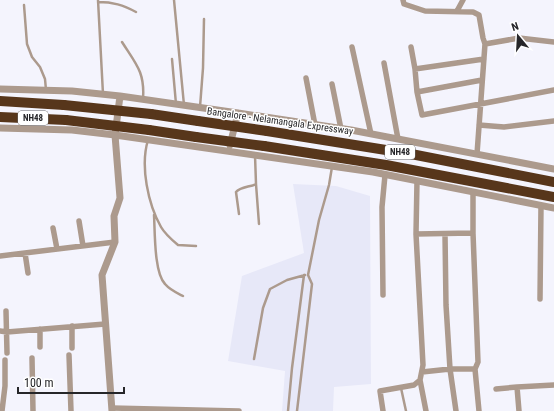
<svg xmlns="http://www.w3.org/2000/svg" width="554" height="411" font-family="'Roboto Condensed',sans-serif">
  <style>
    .built { fill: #e7e8f8 }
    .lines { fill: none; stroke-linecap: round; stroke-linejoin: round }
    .service { stroke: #ac9a8d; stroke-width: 2.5 }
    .minor { stroke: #ac9a8d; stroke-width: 5.5 }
    .tertiary { stroke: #ac9a8d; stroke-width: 7 }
    .motorway { stroke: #57361b; stroke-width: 10 }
    .motorway-bridge { stroke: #57361b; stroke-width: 10 }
    .labels { text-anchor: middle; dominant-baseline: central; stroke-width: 3; stroke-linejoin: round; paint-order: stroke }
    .shield { fill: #fff; stroke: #676769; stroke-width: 1 }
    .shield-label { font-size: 9px; font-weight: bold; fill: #262629 }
    .street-label { font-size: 10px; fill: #262629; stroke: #fff }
  </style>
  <rect width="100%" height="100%" fill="#f4f4fd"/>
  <!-- built -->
  <path class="built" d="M293 184 336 186 370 196 371 384 334 387 333 411H282L285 371 228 361 242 276 304 253Z"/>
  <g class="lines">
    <!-- service -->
    <path class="service" d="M98 0 103 94
      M174 0 184 105
      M98 2C113 2 123 5 136 12
      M24 5 27 44 32 57 40 67 45 79 46 90
      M122 42C136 64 145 72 143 99
      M172 59 176 104
      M200 107 203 68 204 19
      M148 140C140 166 148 204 161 227 165 234 172 240 178 245L196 246
      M256 184 259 224
      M239 214 236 192C240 187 250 187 256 184L255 155
      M154 215C155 231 154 273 165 284 170 290 177 293 183 296
      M254 359 263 308 270 289 287 280 305 275
      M401 388 406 411
      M288 411 292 368 304 275
      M297 411 312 284 308 275 319 220 329 185 332 167"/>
    <!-- minor -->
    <path class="minor" d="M403 0 404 4 425 11 473 12 479 15 483 38 485 44
      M457 11 463 0
      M352 47 371 134
      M411 47 415 69
      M384 63 398 139
      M306 78 315 125
      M482 80 417 92 415 69 484 59
      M332 84 341 129
      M417 92 422 115 554 90
      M479 125 504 127 554 121
      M477 154 485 44 519 38 554 42
      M473 192V233L478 362 475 369 479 411
      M79 221 83 246
      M53 228 57 249
      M416 234 473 233
      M445 234 446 305 450 369 456 411
      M25 253 28 273
      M0 256 115 242
      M383 295 382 207 385 175
      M540 299 541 206
      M6 311 7 353
      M72 326V348
      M0 331 7 332 105 324
      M40 347V329
      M69 355 71 411
      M32 358 33 411
      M422 372 450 369H475
      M420 380 426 411
      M496 389 517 387
      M112 408 239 411
      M2 411 5 386V360
      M383 411 380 391 414 385 420 380 423 365 416 234 417 181
      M519 411 517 387 554 385"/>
    <!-- tertiary -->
    <path class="tertiary" d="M0 89 72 91 120 96 238 113 351 130 554 169
      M0 128 72 130 115 135 373 172 554 208
      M230 145 238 113
      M112 411 102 275 115 242 114 216 120 198 115 135 120 96"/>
    <!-- motorway -->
    <path class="motorway" d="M0 101 64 105
      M151 114 198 121
      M0 117 66 120
      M149 130 196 137
      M267 131 411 154 554 182
      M264 146 386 165 554 197"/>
    <!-- motorway-bridge -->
    <path class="motorway-bridge" d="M64 105 151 114
      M66 120 149 130
      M198 121 267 131
      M196 137 264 146"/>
  </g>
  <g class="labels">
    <!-- shield labels -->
    <g class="shield">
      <rect x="18" y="111" width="30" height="14" rx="3"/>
      <rect x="385" y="145" width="30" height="14" rx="3"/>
    </g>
    <g class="shield-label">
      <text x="33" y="118">NH48</text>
      <text x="400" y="152">NH48</text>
    </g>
    <!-- street labels -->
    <g class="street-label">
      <text transform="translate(280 121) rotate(8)">Bangalore - Nelamangala Expressway</text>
    </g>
  </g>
  <!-- north arrow -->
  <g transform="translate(518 36) rotate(342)" stroke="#ffffff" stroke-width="3" paint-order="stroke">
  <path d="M0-3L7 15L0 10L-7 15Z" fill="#262629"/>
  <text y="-6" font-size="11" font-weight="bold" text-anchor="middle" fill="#262629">N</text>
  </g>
  <!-- scale -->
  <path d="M18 387v6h106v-6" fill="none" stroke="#262629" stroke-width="2"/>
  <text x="24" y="387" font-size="12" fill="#262629" stroke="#ffffff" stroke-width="3" paint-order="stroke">100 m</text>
</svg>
